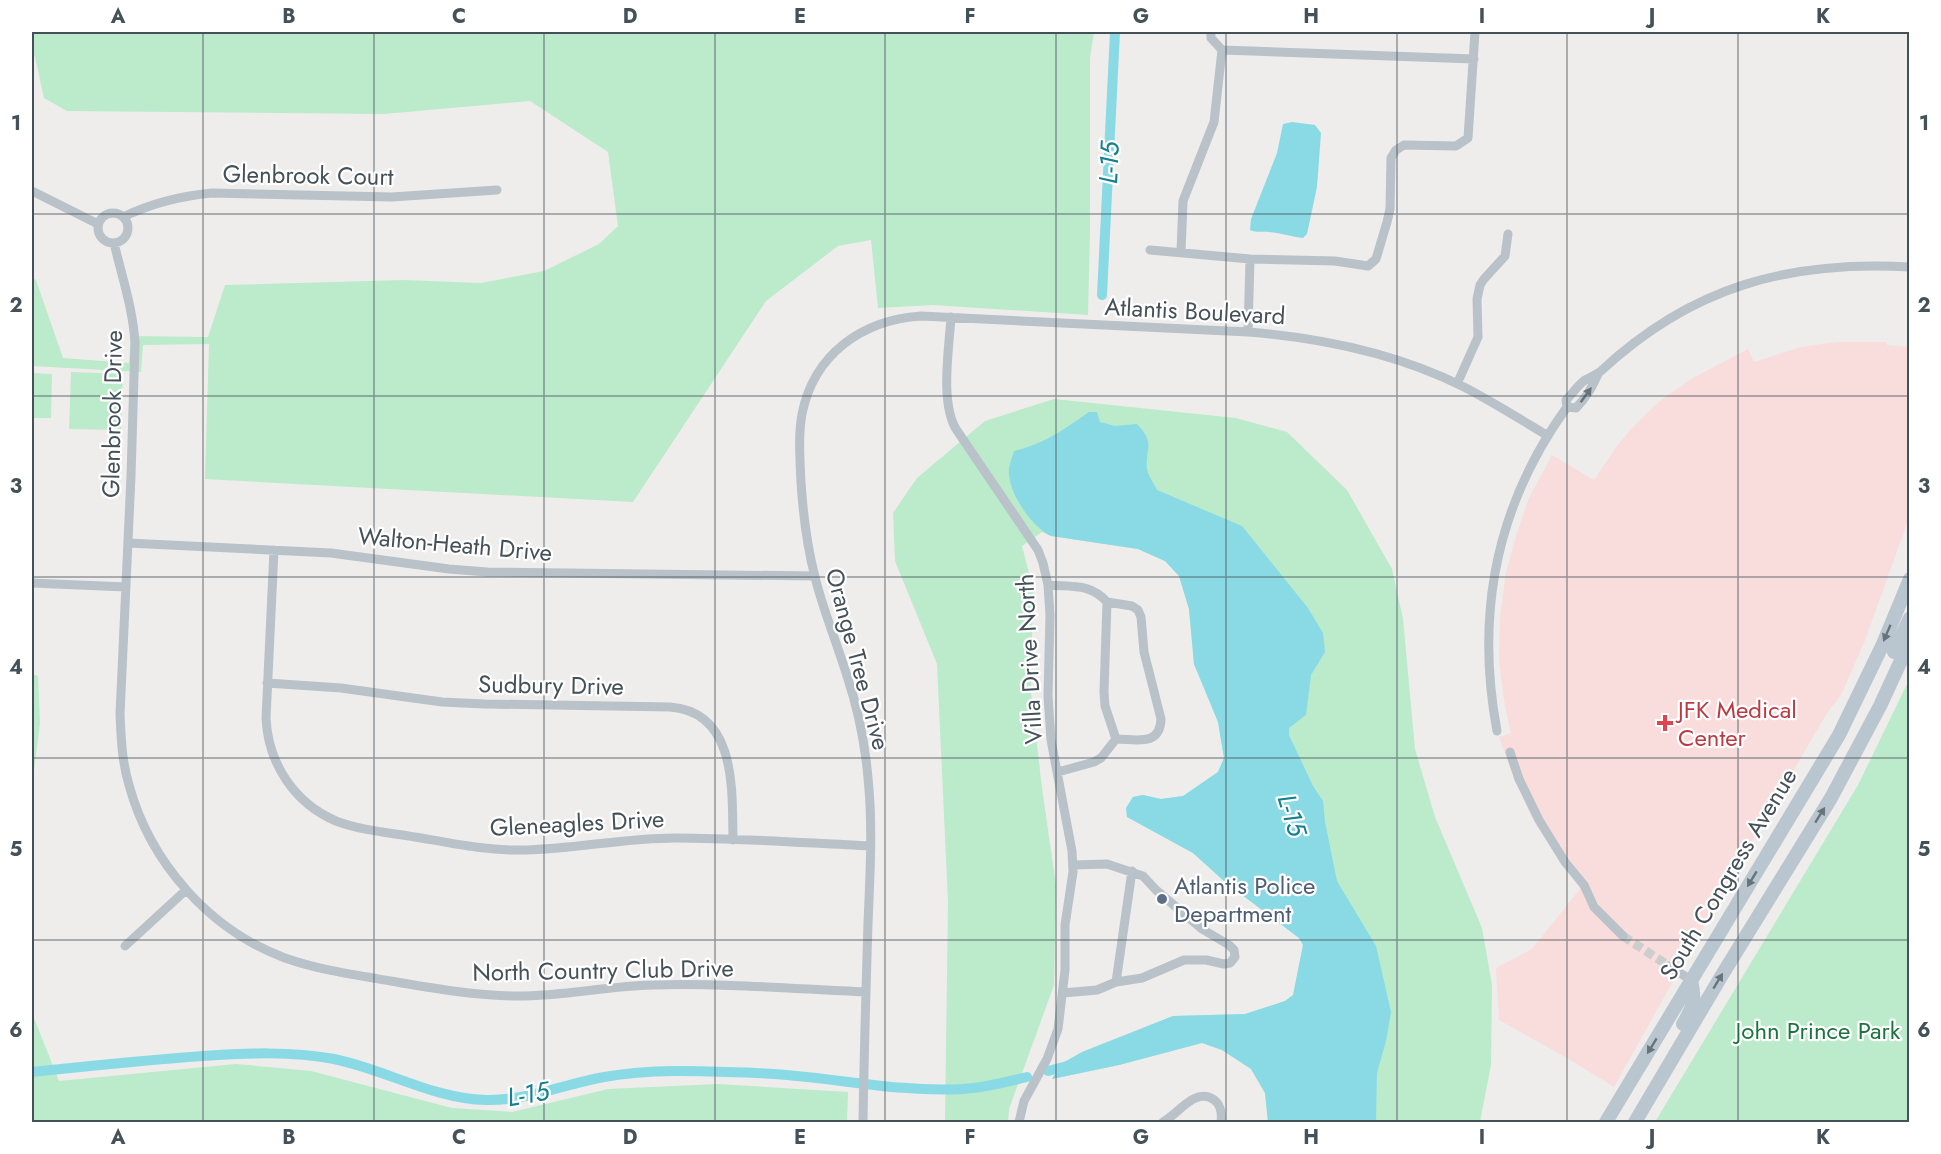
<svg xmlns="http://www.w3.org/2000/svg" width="1941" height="1154" font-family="Jost,sans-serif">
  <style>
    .medical { fill: #f9dcdc }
    .green { fill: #bbebca }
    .water { fill: #8adae6 }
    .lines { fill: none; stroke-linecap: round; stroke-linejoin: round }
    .canal { stroke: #8adae6; stroke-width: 10 }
    .street-tunnel { stroke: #cdcdce; stroke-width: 9; stroke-dasharray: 9 4.5; stroke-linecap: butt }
    .street { stroke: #b8c2c8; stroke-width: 9 }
    .secondary { stroke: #bac6cf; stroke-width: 14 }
    .oneway { fill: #68737a }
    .oneway2 { fill: #68747c }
    .grid { fill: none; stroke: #455158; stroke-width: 1.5; stroke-opacity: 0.55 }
    .health-dot { fill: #e0444e; stroke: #fff; stroke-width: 2 }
    .service-dot { fill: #5c6f8a; stroke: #fff; stroke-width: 2 }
    .labels { text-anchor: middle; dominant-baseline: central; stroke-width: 4.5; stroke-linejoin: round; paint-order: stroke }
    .street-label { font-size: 24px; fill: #455158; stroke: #fff }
    .health-label { font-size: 24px; fill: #be3a42; stroke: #fff; text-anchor: start }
    .service-label { font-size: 24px; fill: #4e5e75; stroke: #fff; text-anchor: start }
    .park-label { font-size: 24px; fill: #1b7440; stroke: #fff }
    .water-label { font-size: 26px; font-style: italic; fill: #137f8f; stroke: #fff }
    .neatline { fill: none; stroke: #455158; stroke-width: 2 }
    .grid-label { font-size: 20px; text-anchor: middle; font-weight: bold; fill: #455158 }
  </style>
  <rect width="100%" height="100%" fill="#efecec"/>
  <!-- medical -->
  <path class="medical" d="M1837 342H1887V345L1909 347V518L1864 643 1841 695 1827 713 1728 883 1614 1087 1567 1058 1499 1020 1496 968 1532 949 1580 889 1536 825 1514 779 1499 737 1511 733 1505 706 1499 661 1500 616 1506 573 1517 533 1529 498 1552 455 1594 480 1617 446 1632 428 1661 400 1693 378 1748 349 1754 362 1801 347Z"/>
  <!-- green -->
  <path class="green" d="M32 32H1094L1090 58V231L1088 315 933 305 878 308 871 240 838 246 766 301 633 502 205 479 209 344 143 345 141 372 32 366V278L36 280 63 358 129 363 131 336 208 337 225 285 403 280 481 283 544 271 599 244 618 226 608 152 530 101 384 114 67 111 44 98 35 57 32 52Z
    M71 372 123 374 121 430 69 429Z
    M32 373 52 374 51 418H32Z
    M1054 399 1236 418 1287 432 1347 490 1392 569 1403 619 1415 749 1435 817 1482 928 1492 985 1491 1065 1480 1122H1268L1265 1093 1251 1069 1222 1050 1202 1043 1119 1065 1052 1079 1061 1064 1082 1052 1173 1016 1245 1014 1285 1001 1293 995 1303 945 1299 938 1225 882 1193 853 1127 817 1126 808 1133 797 1143 795 1161 799 1183 796 1218 772 1224 758 1218 722 1194 664 1189 609 1179 576 1165 561 1138 549 1051 536 1042 532 1022 546 1033 589 1031 693 1042 788 1056 885 1054 985 1009 1109 1008 1122H945L948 902 937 664 895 561 893 513 917 478 985 421Z
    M32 674 38 676 40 723 32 786Z
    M1909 680V1122H1655L1858 785Z
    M32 1013 59 1081 236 1064 311 1071 452 1108 512 1112 608 1089 718 1084 848 1092 847 1122H32Z"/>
  <!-- water -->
  <path class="water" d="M1292 122 1315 125 1321 133 1317 187 1307 234 1303 238C1292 237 1280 233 1269 232 1262 231 1257 233 1250 230L1251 219 1277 153 1283 124Z
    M1089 412H1097L1100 422 1115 426 1137 424C1156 444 1145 447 1147 469 1148 475 1154 484 1157 490L1242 526 1308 608 1323 633 1325 652 1311 675 1306 715 1289 728V735L1313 786 1323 801 1325 822 1337 881 1376 946 1391 1012 1386 1041 1377 1073 1376 1122H1268L1265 1093 1251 1069 1222 1050 1202 1043 1119 1065 1052 1079 1061 1064 1082 1052 1173 1016 1245 1014 1285 1001 1293 995 1303 945 1299 938 1225 882 1193 853 1127 817 1126 808 1133 797 1143 795 1161 799 1183 796 1218 772 1224 758 1218 722 1194 664 1189 609 1179 576 1165 561 1138 549 1051 536C1032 527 1010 495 1009 474 1008 467 1012 458 1014 451 1046 443 1063 430 1089 412Z"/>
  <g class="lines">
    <!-- canal -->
    <path class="canal" d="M1102 295 1115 32
      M1048 1071 1071 1065
      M32 1072C89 1066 146 1060 203 1056 246 1053 291 1051 334 1059 384 1069 434 1099 486 1100 526 1101 565 1084 604 1077 654 1068 706 1071 756 1073 825 1075 893 1093 963 1089 985 1088 1006 1082 1027 1077"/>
    <!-- street-tunnel -->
    <path class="street-tunnel" d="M1623 936 1669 966"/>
    <!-- street -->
    <path class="street" d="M1211 32V38L1222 50 1474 59
      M32 191 98 224
      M98 228a15 15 0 1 1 30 0a15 15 0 1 1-30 0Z
      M123 217C152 203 180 196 212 193L392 197 497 190
      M114 243C122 277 133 309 135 343L131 476 120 714C121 738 122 762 129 785 150 862 209 930 285 958 319 970 355 975 391 981 431 988 471 995 513 996 560 997 606 986 653 985 724 983 795 989 866 992
      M1150 250 1250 259 1335 261 1368 266 1376 259 1387 222 1390 209 1391 158 1396 150 1404 145 1456 146 1468 138 1475 32
      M1181 252 1183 201 1214 122 1222 50
      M951 317C949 349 940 402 956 429L1038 550 1043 563 1048 585 1050 615 1048 696 1051 740 1072 851 1073 872 1065 925V970L1058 1029 1047 1059 1024 1101 1019 1122
      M1248 332 1250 259
      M1457 384 1478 337 1477 299 1480 285 1484 279 1505 256 1508 234
      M1567 407 1576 408C1587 397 1592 387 1598 374
      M128 543 331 553 449 569 487 572 815 576
      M274 550 266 718C268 763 294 803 336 821 362 831 393 833 421 838 455 844 490 851 525 850 575 849 624 838 675 838 740 838 805 843 870 846
      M32 583 126 587
      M1048 585C1072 587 1090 583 1107 602L1132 606 1138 610 1141 617 1144 652 1161 719C1160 747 1136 739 1116 739L1101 758 1094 762 1058 772
      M1107 602 1104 692 1105 706 1116 739
      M267 683 341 688 442 702 485 704 670 707C737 712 732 790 733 840
      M1497 731C1475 613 1496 505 1567 407L1566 400C1572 394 1578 385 1585 380 1591 377 1596 375 1601 371 1691 287 1788 260 1910 267
      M1510 752 1519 779 1539 820 1565 862 1584 885 1594 907 1623 936
      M125 946 186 890
      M1669 966 1691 980
      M1116 982 1132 871
      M1063 993 1097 990 1116 982 1142 978 1184 960H1206L1224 964 1230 963 1235 957 1234 950 1229 945 1202 929 1156 890 1143 876 1107 864 1073 865
      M863 1122C864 1056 866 989 868 923 870 875 873 826 868 778 865 743 858 709 847 676 837 643 823 610 815 577 807 546 803 514 801 482 800 460 798 436 802 414 814 354 862 320 921 316L1248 332C1323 338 1396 353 1464 387 1493 402 1520 419 1548 436
      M1163 1122C1177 1115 1194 1089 1211 1098 1221 1103 1222 1112 1221 1122"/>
    <!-- secondary -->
    <path class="secondary" d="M1894 652 1910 618
      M1683 1024C1693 1007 1696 1001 1691 980
      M1606 1122 1839 735 1883 644 1910 579
      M1635 1122 1722 975 1831 798 1880 706 1910 641"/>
  </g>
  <!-- one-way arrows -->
  <defs><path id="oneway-solid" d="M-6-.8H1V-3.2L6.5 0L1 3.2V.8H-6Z" transform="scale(1.5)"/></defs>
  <use class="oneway" href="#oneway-solid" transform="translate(1586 395) rotate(-54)"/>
  <g class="oneway2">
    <use href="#oneway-solid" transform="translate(1887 633) rotate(113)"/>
    <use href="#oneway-solid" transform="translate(1820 815) rotate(-58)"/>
    <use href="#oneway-solid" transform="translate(1752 879) rotate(121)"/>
    <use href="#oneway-solid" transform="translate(1718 981) rotate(-59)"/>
    <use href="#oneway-solid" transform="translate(1652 1046) rotate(121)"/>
  </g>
  <!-- grid -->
  <path class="grid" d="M203 32V1122M374 32V1122M544 32V1122M715 32V1122M885 32V1122M1056 32V1122M1226 32V1122M1397 32V1122M1567 32V1122M1738 32V1122M32 214H1910M32 396H1910M32 577H1910M32 758H1910M32 940H1910"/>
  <!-- markers -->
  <path class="health-dot" d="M1662 714h6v6h6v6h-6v6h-6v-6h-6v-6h6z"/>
  <circle class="service-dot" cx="1162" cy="899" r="6"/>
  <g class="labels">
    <!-- street labels -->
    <g class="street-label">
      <text transform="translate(308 175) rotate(1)">Glenbrook Court</text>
      <text transform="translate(1195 311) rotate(3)">Atlantis Boulevard</text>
      <text transform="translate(112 414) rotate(-89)">Glenbrook Drive</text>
      <text transform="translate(455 544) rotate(5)">Walton-Heath Drive</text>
      <text transform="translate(858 659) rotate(75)">Orange Tree Drive</text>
      <text transform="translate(1029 659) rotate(-93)">Villa Drive North</text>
      <text transform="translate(551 685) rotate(1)">Sudbury Drive</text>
      <text transform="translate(577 823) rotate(-3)">Gleneagles Drive</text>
      <text transform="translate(1728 874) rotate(-59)">South Congress Avenue</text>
      <text transform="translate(603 970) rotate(-1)">North Country Club Drive</text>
    </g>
    <!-- health labels -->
    <g class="health-label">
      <text x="1678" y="709">JFK Medical<tspan x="1678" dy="28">Center</tspan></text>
    </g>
    <!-- service labels -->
    <g class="service-label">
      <text x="1174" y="885">Atlantis Police<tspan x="1174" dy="28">Department</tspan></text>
    </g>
    <!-- park labels -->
    <g class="park-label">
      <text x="1818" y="1030">John Prince Park</text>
    </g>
    <!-- water labels -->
    <g class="water-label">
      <text transform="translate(1109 163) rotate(-87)">L-15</text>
      <text transform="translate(1292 815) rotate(73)">L-15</text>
      <text transform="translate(528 1094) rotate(-10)">L-15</text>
    </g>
  </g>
  <!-- border -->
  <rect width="1941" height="1154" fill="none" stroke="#ffffff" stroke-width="66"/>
  <rect x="33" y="33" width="1875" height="1088" class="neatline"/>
  <g class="grid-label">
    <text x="118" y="23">A</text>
    <text x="289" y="23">B</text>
    <text x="459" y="23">C</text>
    <text x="630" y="23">D</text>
    <text x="800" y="23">E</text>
    <text x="970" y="23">F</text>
    <text x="1141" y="23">G</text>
    <text x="1311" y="23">H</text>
    <text x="1482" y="23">I</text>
    <text x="1652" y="23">J</text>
    <text x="1823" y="23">K</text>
    <text x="16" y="130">1</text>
    <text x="1924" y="130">1</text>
    <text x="16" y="312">2</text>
    <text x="1924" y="312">2</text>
    <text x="16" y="493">3</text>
    <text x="1924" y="493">3</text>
    <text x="16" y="674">4</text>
    <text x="1924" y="674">4</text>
    <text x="16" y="856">5</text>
    <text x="1924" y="856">5</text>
    <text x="16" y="1037">6</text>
    <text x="1924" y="1037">6</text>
    <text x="118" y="1144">A</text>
    <text x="289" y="1144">B</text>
    <text x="459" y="1144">C</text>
    <text x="630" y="1144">D</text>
    <text x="800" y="1144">E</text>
    <text x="970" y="1144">F</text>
    <text x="1141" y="1144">G</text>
    <text x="1311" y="1144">H</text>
    <text x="1482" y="1144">I</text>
    <text x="1652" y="1144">J</text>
    <text x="1823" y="1144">K</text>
  </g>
</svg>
